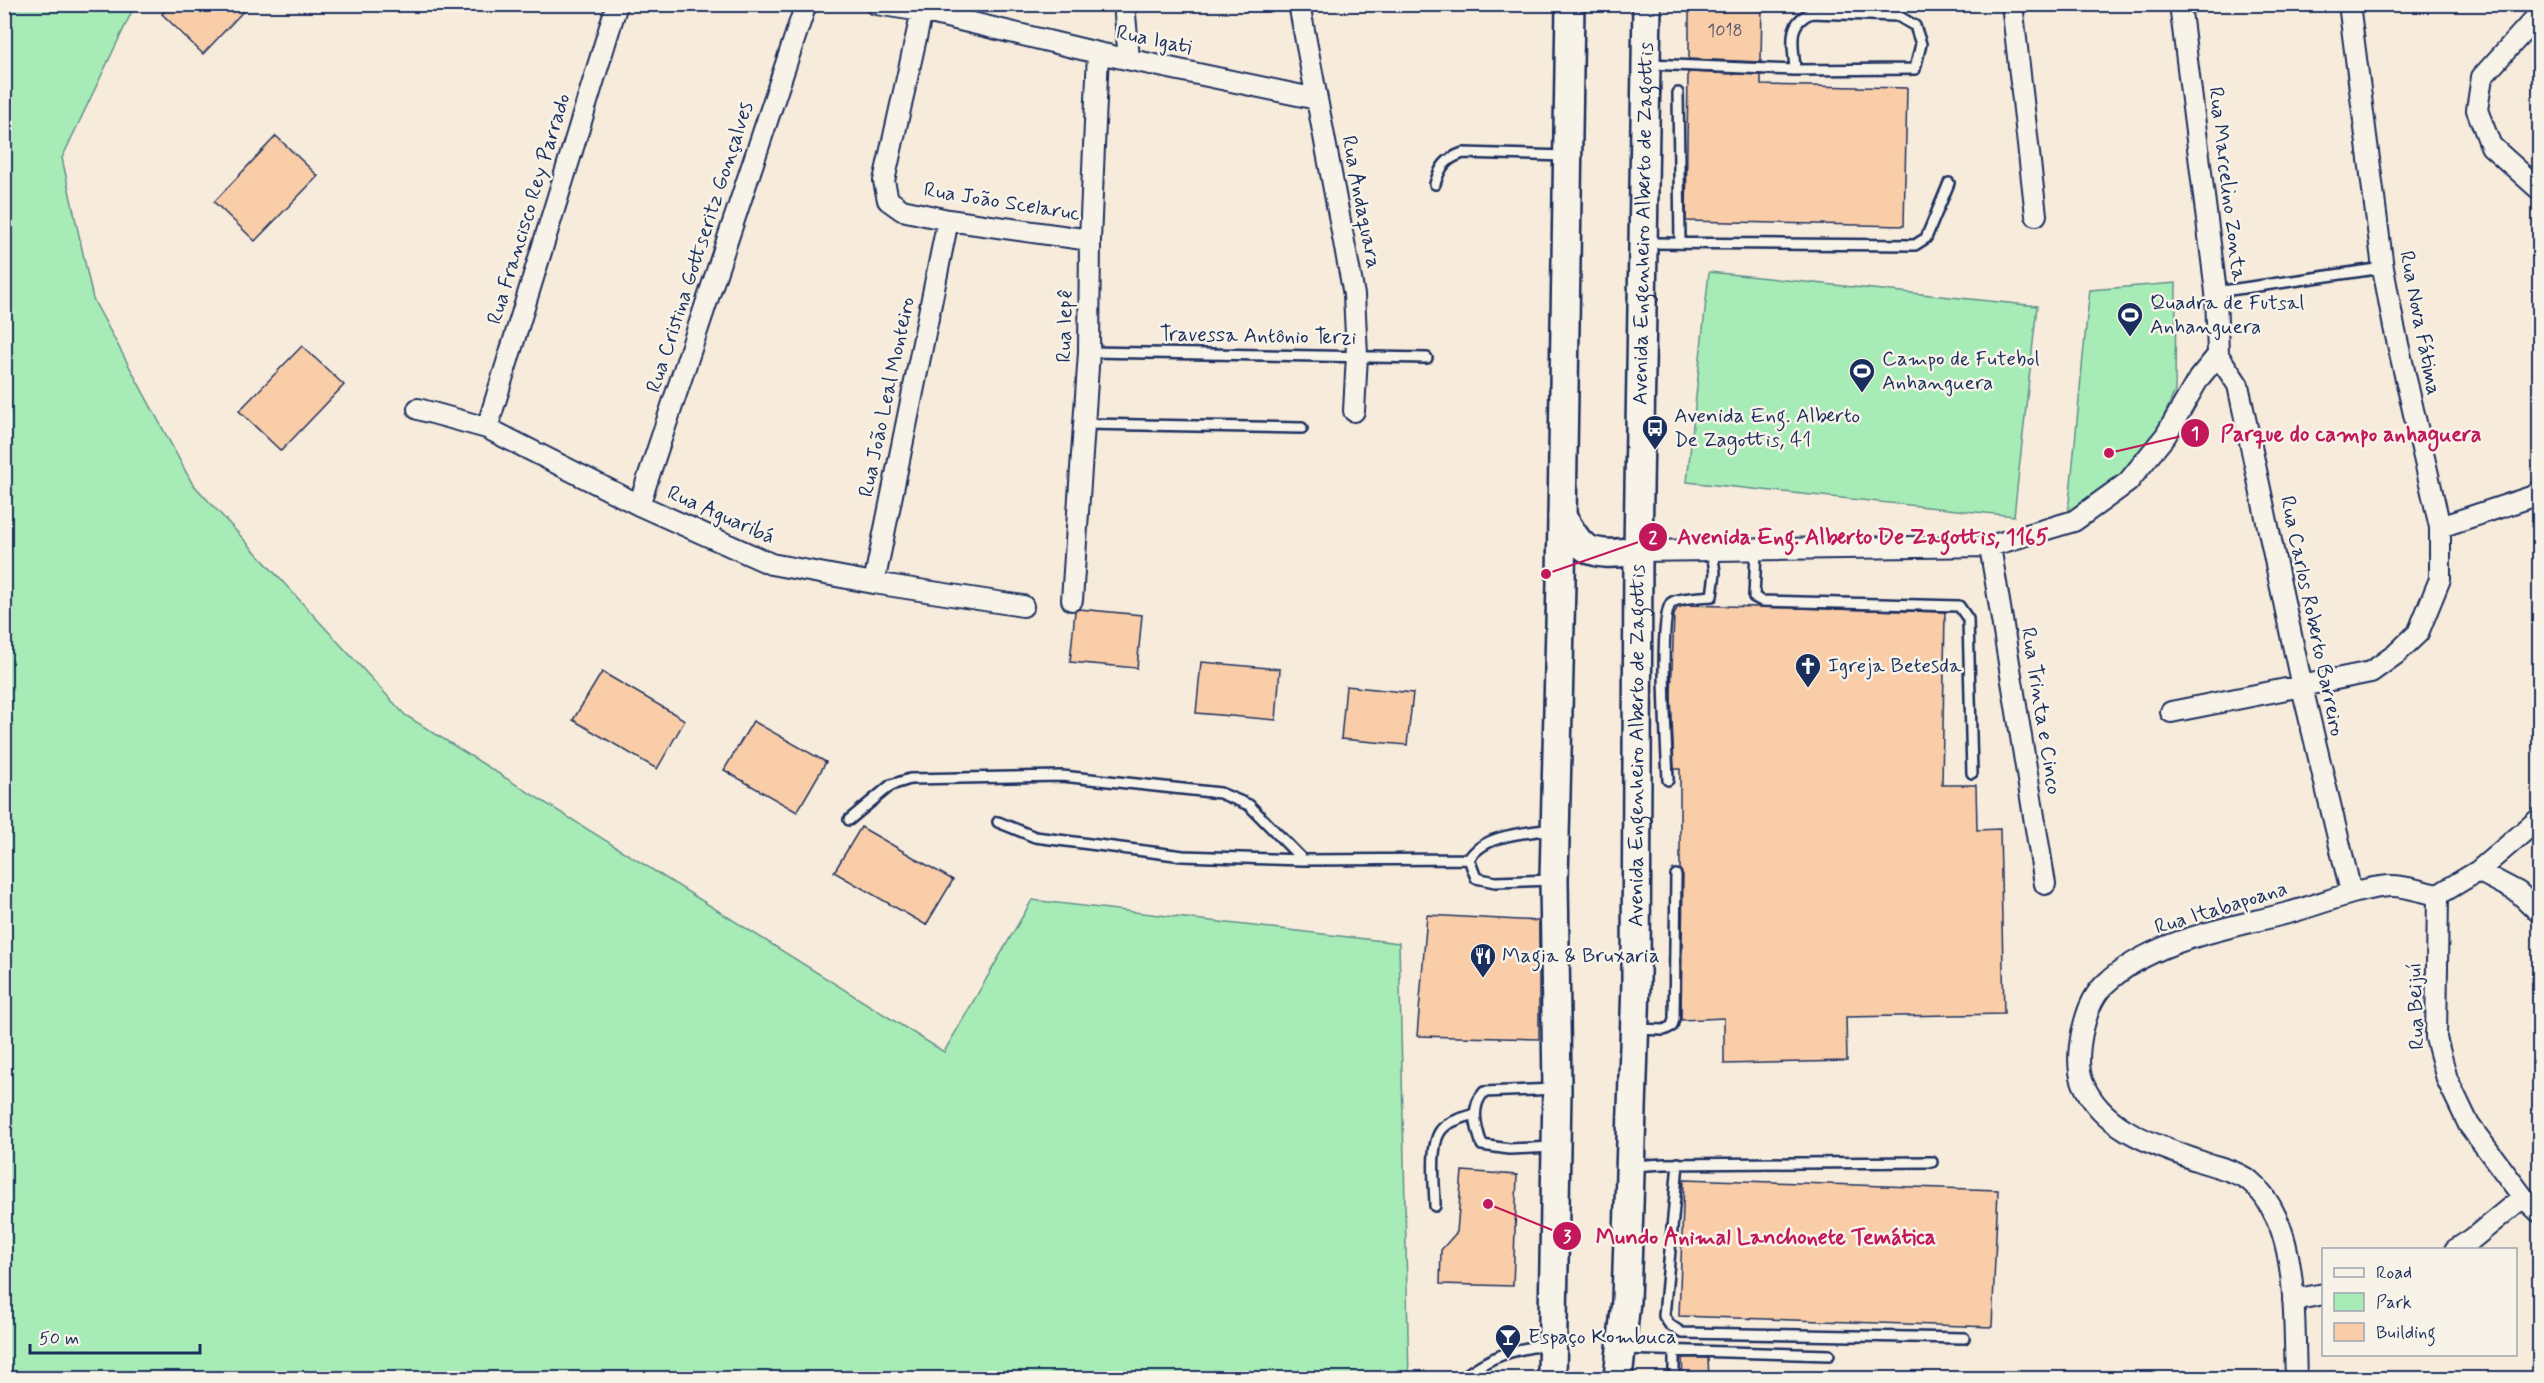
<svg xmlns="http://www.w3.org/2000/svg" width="2544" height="1383" font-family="Mynerve,sans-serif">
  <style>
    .green { fill: #a7ecb7; stroke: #618e8a; stroke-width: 1.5 }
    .building { fill: #f9cda8; stroke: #1b2f5e; stroke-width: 1.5 }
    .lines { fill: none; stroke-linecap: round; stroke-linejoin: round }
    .service-casing { stroke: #1b2f5e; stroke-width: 14 }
    .minor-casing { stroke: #1b2f5e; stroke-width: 24 }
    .secondary-casing { stroke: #1b2f5e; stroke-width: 32 }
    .service { stroke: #f7f3e8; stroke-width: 9 }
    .minor { stroke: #f7f3e8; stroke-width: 20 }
    .secondary { stroke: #f7f3e8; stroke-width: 27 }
    .labels { text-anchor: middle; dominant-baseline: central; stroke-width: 5; stroke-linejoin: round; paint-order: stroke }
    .number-label { font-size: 18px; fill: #525670 }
    .street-label { font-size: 21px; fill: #1b2f5e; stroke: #f7f3e8 }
    .poi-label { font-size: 21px; fill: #1b2f5e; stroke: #f7f3e8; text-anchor: start }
    .leader { fill: none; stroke: #c2185b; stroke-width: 2 }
    .callout-dot { fill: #c2185b; stroke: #f7f3e8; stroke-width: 2 }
    .mark-label { font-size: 18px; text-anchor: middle; font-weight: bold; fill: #fff }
    .callout-label { font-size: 22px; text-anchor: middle; font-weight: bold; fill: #c2185b; stroke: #f7f3e8; stroke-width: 5; stroke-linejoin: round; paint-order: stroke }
  </style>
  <rect width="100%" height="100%" fill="#f7ebdb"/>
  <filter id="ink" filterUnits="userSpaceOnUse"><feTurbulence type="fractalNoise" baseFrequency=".0167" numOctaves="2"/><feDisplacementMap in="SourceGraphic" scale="12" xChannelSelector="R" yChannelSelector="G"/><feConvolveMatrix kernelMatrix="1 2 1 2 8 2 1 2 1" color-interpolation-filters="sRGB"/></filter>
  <g filter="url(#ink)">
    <!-- green -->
    <path class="green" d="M5 4 135 5 62 158 93 299 192 483 405 715 944 1052 1032 900 1399 943 1409 1378H5Z
      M1709 272 2037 306 2014 516 1687 482Z
      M2176 283 2175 391 2154 439 2135 466 2067 520C2076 443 2081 367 2090 290Z"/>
    <!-- building -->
    <path class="building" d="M171 4H250L203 54 162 14Z
      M1689 4H1762L1761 62 1689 59Z
      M1688 72 1761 75V85L1907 88 1904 226 1686 221Z
      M276 136 318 176 255 241 214 202Z
      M302 346 344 385 281 451 239 411Z
      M1687 605 1945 612 1942 785H1976L1977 830 2000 829 2004 1014 1846 1017 1847 1061 1724 1064V1018L1681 1020 1683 875 1680 870V769H1674L1671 695 1674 615 1677 608Z
      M1079 609 1142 615 1137 668 1070 662 1075 611Z
      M1201 662 1280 669 1276 720 1196 713Z
      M602 672 685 720 657 769 573 720Z
      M1346 686 1413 693 1407 745 1341 739Z
      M753 721 826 762 797 812 724 770Z
      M861 827 953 880 926 925 834 872Z
      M1427 915 1539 921V1039L1417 1036Z
      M1462 1171 1517 1175 1513 1286 1440 1284 1441 1250 1457 1232Z
      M1684 1179 1998 1190 1992 1327 1679 1316Z
      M1682 1358H1708L1709 1378H1683Z"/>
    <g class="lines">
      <!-- service casing -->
      <g class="service-casing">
        <path id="service" d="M1648 64 1795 70 1915 69 1921 44 1915 26 1898 16 1811 13C1785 24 1794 46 1795 70
          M1678 93 1680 243
          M1435 184C1440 167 1445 159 1463 153L1565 156
          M1645 243 1915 245 1926 238 1949 183
          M2216 292 2383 268
          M1089 352 1427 358
          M1085 424 1302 428
          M1756 550 1754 597 1762 601 1959 606 1968 619 1972 773
          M1668 780C1667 752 1658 618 1671 603 1676 598 1703 597 1712 596L1715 573 1712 550
          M849 820 891 785 910 779 1062 776 1220 793 1249 805 1303 860
          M998 822 1035 837 1183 856 1303 860 1469 859
          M1552 880 1495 882 1476 878 1469 859C1484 834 1526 833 1552 829
          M1637 1029 1664 1030 1672 1026 1674 1019 1676 875
          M1554 1147 1509 1149 1482 1145C1476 1127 1470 1107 1484 1092L1556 1089
          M1678 1163 1664 1316 1670 1325 1682 1333 1964 1338
          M1632 1166 1664 1164 1932 1162
          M1435 1206C1435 1186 1428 1140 1444 1127 1452 1120 1465 1117 1475 1114
          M1623 1349 1829 1355
          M1674 1352V1378
          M1462 1378C1491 1355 1515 1349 1551 1344"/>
      </g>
      <!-- minor casing -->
      <g class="minor-casing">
        <path id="minor" d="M876 4 922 11 1098 53 1317 99
          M1124 4 1129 59
          M1299 4 1354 295 1357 355 1354 411
          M2012 4 2036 215
          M922 11 884 181 888 200 902 210 948 220 1090 240
          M2540 13 2482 77 2477 110 2491 146 2540 190
          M2218 355 2238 385 2302 687 2351 892
          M418 409 487 428 639 505 771 564 874 583 1023 606
          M487 428 617 4
          M639 505 806 4
          M2440 527 2534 496 2540 491
          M1990 546 2045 884
          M1638 551 1990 546 2074 521 2128 482 2166 435 2199 378 2218 355 2216 292 2180 4
          M874 583 948 220
          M1072 600 1089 352 1090 240 1098 53
          M2171 712 2371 672 2396 654 2418 633 2440 579V527L2394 327 2383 268 2349 4
          M2478 871 2518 892 2540 913
          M2438 895 2436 1038 2447 1079 2469 1125 2523 1197 2540 1213
          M2438 895 2478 871 2540 818
          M2455 1250 2472 1239 2523 1197
          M2293 1300 2324 1294
          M2296 1378C2294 1331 2297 1261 2276 1217 2270 1204 2261 1190 2250 1181 2235 1170 2216 1167 2199 1161 2155 1145 2102 1129 2083 1083 2077 1068 2079 1048 2082 1033 2086 1016 2091 998 2104 985 2152 939 2227 929 2288 913 2322 904 2354 889 2389 886 2404 885 2423 892 2438 895"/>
      </g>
      <!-- secondary casing -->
      <g class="secondary-casing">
        <g id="secondary">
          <path d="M1562 517C1568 525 1574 538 1582 545 1596 557 1621 553 1638 551"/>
          <path d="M1552 1378 1557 1089 1554 880 1561 582 1570 4"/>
          <path id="s1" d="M1618 1378 1626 1301 1636 982 1638 551 1647 4"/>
        </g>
      </g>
      <!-- service -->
      <use href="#service" class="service"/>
      <!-- minor -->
      <use href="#minor" class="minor"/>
      <!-- secondary -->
      <use href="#secondary" class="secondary"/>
    </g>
  </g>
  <!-- icons -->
  <defs>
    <g id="stadium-pin" transform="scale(1.35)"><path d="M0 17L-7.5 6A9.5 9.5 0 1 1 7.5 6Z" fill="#1b2f5e" stroke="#f7f3e8"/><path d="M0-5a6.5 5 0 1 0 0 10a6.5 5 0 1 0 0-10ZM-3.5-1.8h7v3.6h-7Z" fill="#fff"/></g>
    <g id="bus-pin" transform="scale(1.35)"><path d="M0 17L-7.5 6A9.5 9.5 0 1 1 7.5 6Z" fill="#1b2f5e" stroke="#f7f3e8"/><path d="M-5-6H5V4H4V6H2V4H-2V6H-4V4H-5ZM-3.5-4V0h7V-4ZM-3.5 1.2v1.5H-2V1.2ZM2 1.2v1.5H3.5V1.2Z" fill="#fff"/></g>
    <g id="church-pin" transform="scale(1.35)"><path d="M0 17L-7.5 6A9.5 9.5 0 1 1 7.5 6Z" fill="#1b2f5e" stroke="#f7f3e8"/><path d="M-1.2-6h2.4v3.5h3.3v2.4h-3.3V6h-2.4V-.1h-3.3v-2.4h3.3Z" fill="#fff"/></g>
    <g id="restaurant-pin" transform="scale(1.35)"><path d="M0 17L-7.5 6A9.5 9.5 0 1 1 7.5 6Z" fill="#1b2f5e" stroke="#f7f3e8"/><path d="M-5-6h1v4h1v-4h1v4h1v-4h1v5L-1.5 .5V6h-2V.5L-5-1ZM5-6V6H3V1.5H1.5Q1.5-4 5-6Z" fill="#fff"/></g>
    <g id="bar-pin" transform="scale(1.35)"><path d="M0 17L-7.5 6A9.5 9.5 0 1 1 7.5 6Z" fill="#1b2f5e" stroke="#f7f3e8"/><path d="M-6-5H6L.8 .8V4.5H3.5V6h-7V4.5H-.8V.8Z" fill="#fff"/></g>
  </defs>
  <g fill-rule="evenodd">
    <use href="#stadium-pin" x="2130" y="315"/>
    <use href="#stadium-pin" x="1862" y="371"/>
    <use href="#bus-pin" x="1655" y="428"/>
    <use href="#church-pin" x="1808" y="666"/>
    <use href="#restaurant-pin" x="1483" y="956"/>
    <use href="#bar-pin" x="1508" y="1337"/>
  </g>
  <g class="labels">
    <!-- number labels -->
    <g class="number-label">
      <text x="1725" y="31">1018</text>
    </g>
    <!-- street labels -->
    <g class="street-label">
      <text transform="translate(1154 40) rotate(12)">Rua Igati</text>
      <text transform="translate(2227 184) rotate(83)">Rua Marcelino Zonta</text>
      <text transform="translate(1002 202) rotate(9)">Rua João Scelaruc</text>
      <text transform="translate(1361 202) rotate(79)">Rua Andaquara</text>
      <text transform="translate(529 209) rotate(-73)">Rua Francisco Rey Parrado</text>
      <text stroke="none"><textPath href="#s1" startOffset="1155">Avenida Engenheiro Alberto de Zagottis</textPath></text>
      <text transform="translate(700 247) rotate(-72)">Rua Cristina Gottseritz Gonçalves</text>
      <text transform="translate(2420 323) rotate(79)">Rua Nova Fátima</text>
      <text transform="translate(1065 326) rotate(-89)">Rua Iepê</text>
      <text transform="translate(1258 336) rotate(1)">Travessa Antônio Terzi</text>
      <text transform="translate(887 397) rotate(-78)">Rua João Leal Monteiro</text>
      <text transform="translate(721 515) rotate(24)">Rua Aguaribá</text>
      <text transform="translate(2312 616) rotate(78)">Rua Carlos Roberto Barreiro</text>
      <text transform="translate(2041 711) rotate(81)">Rua Trinta e Cinco</text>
      <text stroke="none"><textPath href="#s1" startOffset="633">Avenida Engenheiro Alberto de Zagottis</textPath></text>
      <text transform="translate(2221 908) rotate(-17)">Rua Itabapoana</text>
      <text transform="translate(2416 1006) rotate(-92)">Rua Beijuí</text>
    </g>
    <!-- poi labels -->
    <g class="poi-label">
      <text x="2150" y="303">Quadra de Futsal<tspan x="2150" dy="24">Anhanguera</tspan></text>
      <text x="1882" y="359">Campo de Futebol<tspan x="1882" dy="24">Anhanguera</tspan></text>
      <text x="1674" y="416">Avenida Eng. Alberto<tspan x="1674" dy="24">De Zagottis, 41</tspan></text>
      <text x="1828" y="666">Igreja Betesda</text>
      <text x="1502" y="956">Magia &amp; Bruxaria</text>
      <text x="1528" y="1337">Espaço Kombuca</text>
    </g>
  </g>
  <!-- callouts -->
  <path class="leader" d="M2109 453L2195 433M1546 574L1653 537M1488 1204L1567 1236"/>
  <g class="callout-dot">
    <circle cx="2109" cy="453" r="6"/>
    <circle cx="1546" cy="574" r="6"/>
    <circle cx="1488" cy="1204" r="6"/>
    <circle cx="2195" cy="433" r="15"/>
    <circle cx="1653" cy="537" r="15"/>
    <circle cx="1567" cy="1236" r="15"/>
  </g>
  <g class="mark-label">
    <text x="2195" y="439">1</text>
    <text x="1653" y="543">2</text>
    <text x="1567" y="1242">3</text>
  </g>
  <g class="callout-label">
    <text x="2351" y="441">Parque do campo anhaguera</text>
    <text x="1863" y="544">Avenida Eng. Alberto De Zagottis, 1165</text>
    <text x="1766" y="1244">Mundo Animal Lanchonete Temática</text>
  </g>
  <!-- margin -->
  <rect width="2544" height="1383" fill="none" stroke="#f7f3e8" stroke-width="24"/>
  <rect x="12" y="12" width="2520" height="1359" fill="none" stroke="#1b2f5e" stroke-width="2" filter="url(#ink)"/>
  <!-- legend -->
  <rect x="2322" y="1248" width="195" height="108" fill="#f7f3e8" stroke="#9fa5b1" stroke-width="1.5"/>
  <rect x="2334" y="1268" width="30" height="9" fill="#f7f3e8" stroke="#9fa5b1" stroke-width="1.5"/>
  <text x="2376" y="1278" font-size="18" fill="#1b2f5e">Road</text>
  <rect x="2334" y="1293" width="30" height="18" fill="#a7ecb7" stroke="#9fa5b1" stroke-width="1.5"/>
  <text x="2376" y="1308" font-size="18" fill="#1b2f5e">Park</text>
  <rect x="2334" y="1323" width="30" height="18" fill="#f9cda8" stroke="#9fa5b1" stroke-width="1.5"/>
  <text x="2376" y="1338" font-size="18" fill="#1b2f5e">Building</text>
  <!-- scale -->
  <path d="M30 1344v9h170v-9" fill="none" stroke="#1b2f5e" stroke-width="3"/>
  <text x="39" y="1344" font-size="18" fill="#1b2f5e" stroke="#f7f3e8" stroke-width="4.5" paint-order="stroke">50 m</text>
</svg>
